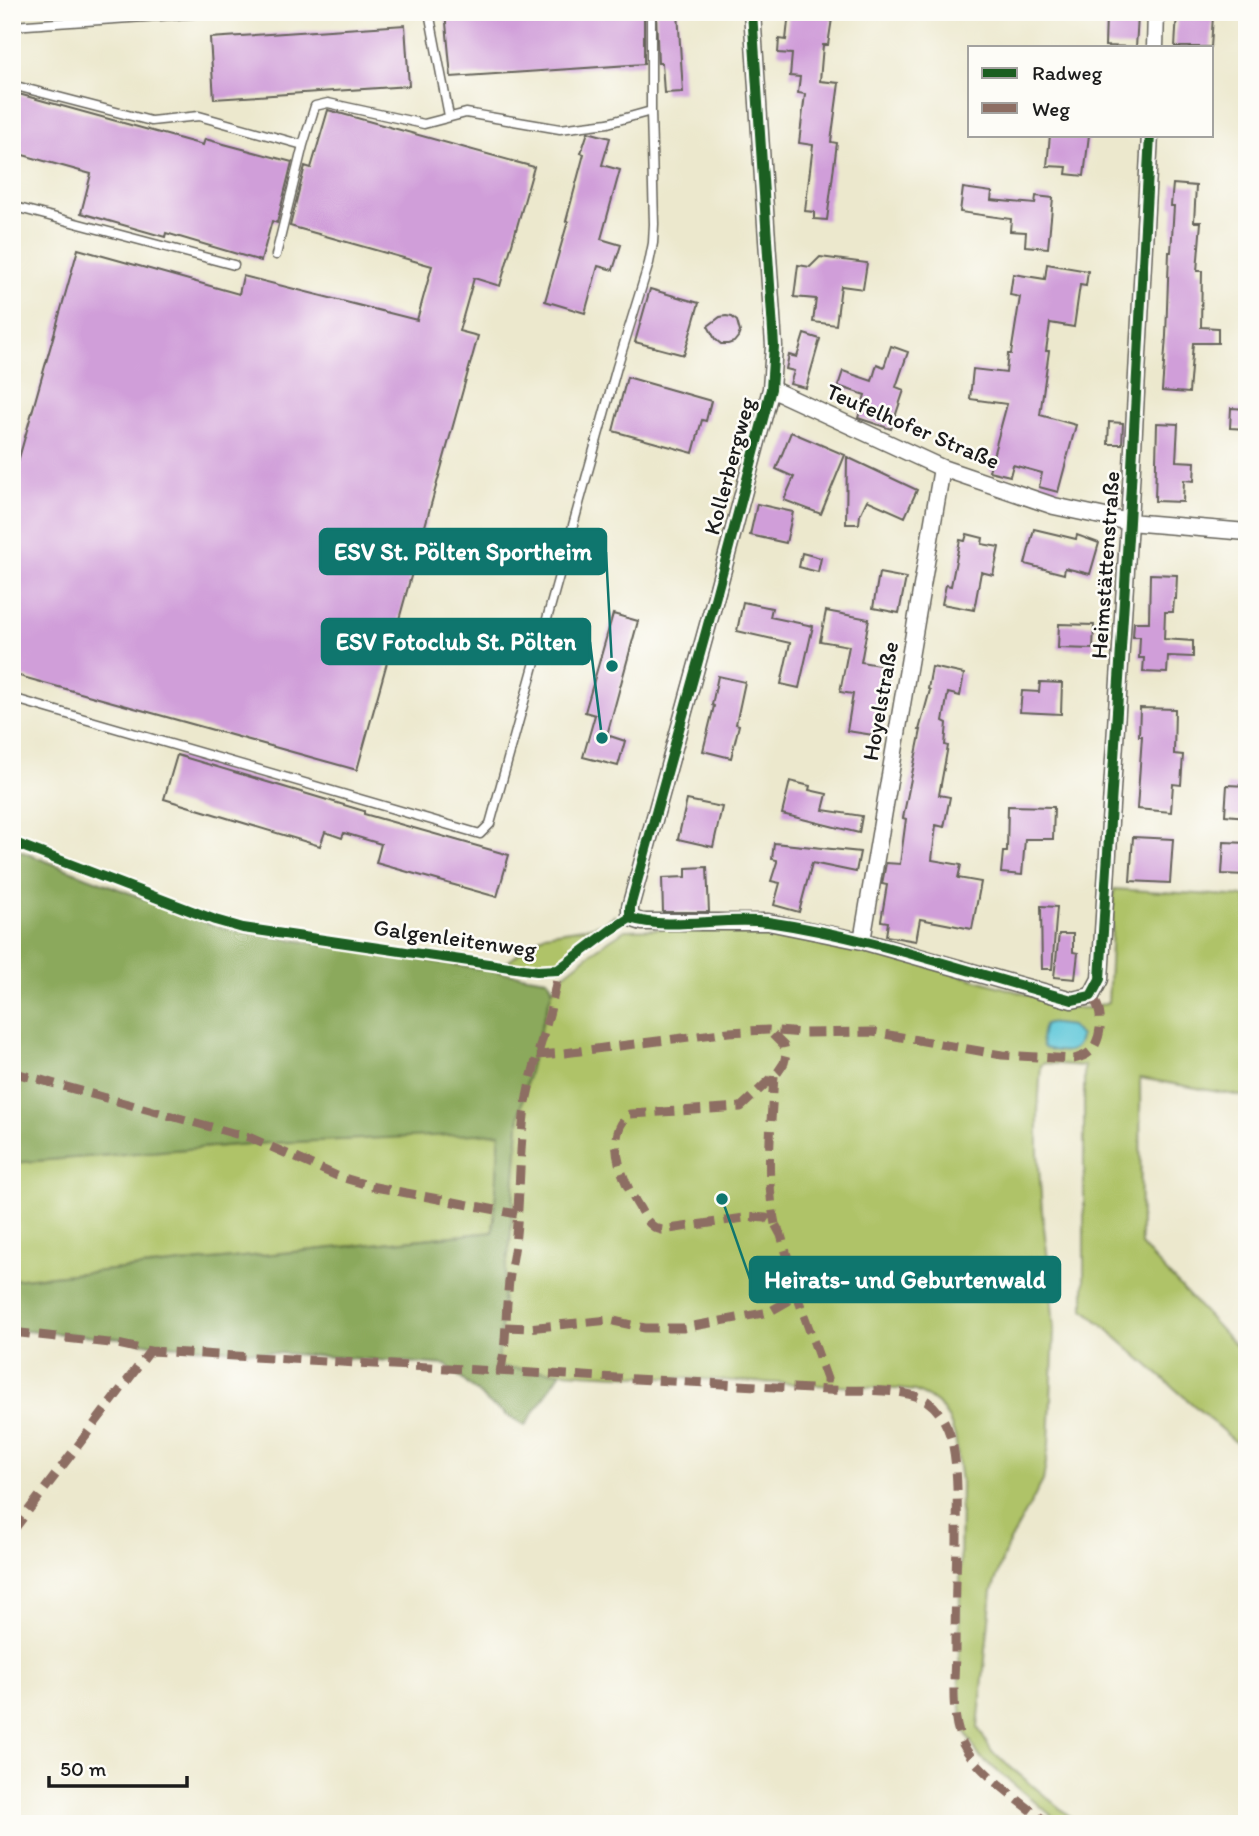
<svg xmlns="http://www.w3.org/2000/svg" width="1259" height="1836" font-family="Itim,sans-serif">
  <style>
    .green { fill: #afc367; stroke: #667042; stroke-width: 2 }
    .forest { fill: #8ba95c; stroke: #54623c; stroke-width: 2 }
    .water { fill: #5dc7d9; stroke: #3c727a; stroke-width: 2 }
    .building { fill: #d09ed9 }
    .lines { fill: none; stroke-linecap: round; stroke-linejoin: round }
    .lane-casing { stroke: #65635a; stroke-width: 11 }
    .street-casing { stroke: #65635a; stroke-width: 19 }
    .lane { stroke: #fff; stroke-width: 8 }
    .street { stroke: #fff; stroke-width: 16 }
    .quiet { stroke: #8d6e63; stroke-width: 9; stroke-dasharray: 18 9; stroke-linecap: butt }
    .cycleway-casing { stroke: #fdfcf7; stroke-width: 15 }
    .cycleway { stroke: #1b5e20; stroke-width: 10 }
    .labels { text-anchor: middle; dominant-baseline: central; stroke-width: 5; stroke-linejoin: round; paint-order: stroke }
    .street-label { font-size: 23px; fill: #1c1c1c; stroke: #fdfcf7 }
    .leader { fill: none; stroke: #0f766e; stroke-width: 2.5 }
    .callout-dot { fill: #0f766e; stroke: #fdfcf7; stroke-width: 2.5 }
    .callout { fill: #0f766e; stroke: #0f766e; stroke-width: 2.5 }
    .callout-label { font-size: 24px; text-anchor: middle; font-weight: bold; fill: #fff }
  </style>
  <rect width="100%" height="100%" fill="#fdfcf7"/>
  <filter id="ink" filterUnits="userSpaceOnUse"><feTurbulence type="fractalNoise" baseFrequency=".0143" numOctaves="2"/><feDisplacementMap in="SourceGraphic" scale="14" xChannelSelector="R" yChannelSelector="G"/><feConvolveMatrix kernelMatrix="1 2 1 2 8 2 1 2 1" color-interpolation-filters="sRGB"/></filter>
  <filter id="wash" filterUnits="userSpaceOnUse"><feTurbulence type="fractalNoise" baseFrequency=".00686" numOctaves="4" result="noise"/><feDisplacementMap in="SourceGraphic" scale="28" xChannelSelector="R" yChannelSelector="G"/><feGaussianBlur stdDeviation="1.57" result="paint"/><feColorMatrix in="noise" values="0 0 0 0 0 0 0 0 0 0 0 0 0 0 0 0 0 1.4 0 .05"/><feComposite in="paint" operator="in"/></filter>
  <g filter="url(#wash)">
    <rect width="100%" height="100%" fill="#ece8cd"/>
    <!-- green -->
    <path class="green" d="M1114 889 1247 897V1097L1140 1078 1141 1245 1234 1344 1247 1355V1452L1084 1309V1066L1044 1063 1041 1065 1038 1111V1152L1042 1211 1050 1276 1054 1332 1049 1445 1043 1481 1007 1547 992 1591 978 1728 992 1752 1079 1824H1062L979 1756 963 1728 959 1686 961 1482 955 1437 949 1420 940 1406 928 1397 915 1391 897 1389 561 1372 498 1367 504 1281 510 1242 520 1112 533 1054 552 991 562 976 596 949 625 930 755 926 862 947 1074 1008H1091L1108 1002Z
      M615 915C599 934 567 966 540 966 529 966 518 963 507 962L545 934 590 927 603 923Z
      M500 1132 493 1232 12 1280V1163L249 1144Z"/>
    <!-- forest -->
    <path class="forest" d="M12 848 213 925 242 932 547 979 551 984 552 991 533 1054 520 1112 510 1242 504 1281 498 1367 561 1372 525 1426 490 1404 446 1365 151 1344 120 1338 12 1330V1280L493 1232 500 1133 249 1144 12 1163Z"/>
    <!-- water -->
    <path class="water" d="M1047 1023 1071 1026 1080 1036C1078 1057 1058 1052 1044 1048 1039 1041 1042 1032 1044 1025Z"/>
    <g id="blocks">
      <!-- building -->
      <path class="building" d="M445 12H499V16L558 12H643L644 18V64L451 77Z
        M656 12H678L683 92 664 93 662 63H658Z
        M789 12H833L828 45H823L820 81 839 83 831 142 837 143 827 220 814 219V212L805 211 813 145 799 143 805 94 798 93 800 77 790 76 792 54 778 53 779 39 786 40Z
        M1177 13 1213 16 1211 47H1175Z
        M1106 16 1138 17 1136 47 1105 46Z
        M405 25 409 86 214 99 210 38Z
        M15 93 203 145 205 139 292 162 277 223 272 221 261 261 166 233 165 237 81 213 91 174 12 152V103Z
        M328 110 534 167 500 286 474 278 459 331 478 336 357 770 12 674V483L78 249 239 294 243 276 417 320 432 266 290 226 305 166 311 168Z
        M588 132 610 138 602 165 620 170 601 239 621 245 613 270 598 266 585 313 545 301 568 221H566L584 154 581 153Z
        M1050 135H1089L1084 176 1066 174 1067 167 1047 166Z
        M1173 184 1196 186 1194 222H1201L1197 271H1202L1201 327 1218 328V343H1193L1189 393 1162 391 1166 336 1169 252H1171L1174 206H1171Z
        M963 188 992 192 991 200 1035 204 1036 196 1053 198 1048 248 1025 246 1026 232 1010 231 1011 219 960 212Z
        M820 257 867 263 863 289 841 286 836 325 813 322 816 299 794 297 798 265 810 267Z
        M1047 264 1088 271 1086 286 1080 285 1074 327 1050 323 1046 351H1049L1040 415 1076 425 1058 492 1039 487 1042 473 1013 465 1010 476 989 471 1007 404 970 399 973 369 1006 373 1008 354H1011L1020 297 1010 295 1013 274 1045 279Z
        M650 289 699 303 684 355 635 342Z
        M726 316 732 317 737 321 740 332 738 337 734 342 728 344H721L715 339 708 326 720 317Z
        M804 334 820 339 806 388 790 384 794 371 786 369 789 355 797 357Z
        M891 346 908 352 896 387 904 390 891 429 858 418 865 395 838 386 843 371 872 381 877 364 884 367Z
        M627 377 711 401 706 421 702 420 693 453 613 431Z
        M1231 408 1247 409V429L1230 428Z
        M1109 422 1123 423 1122 444H1108Z
        M1157 423 1178 424 1176 461 1195 462 1194 481 1184 480 1183 502 1155 501Z
        M791 432 845 455 821 514 784 500 794 477 776 469Z
        M847 457 917 490 905 517 867 500 860 515 859 524H846Z
        M757 504 793 512 786 543 750 535Z
        M1034 529 1076 539 1077 535 1099 543 1090 574 1065 568 1064 574 1025 564Z
        M967 534 983 538 982 544 999 547 993 575 981 572 974 610 942 604 946 585 951 586 960 540 965 541Z
        M802 553 821 558 818 572 799 567Z
        M879 573 906 578 899 613 873 608Z
        M1150 574 1177 575 1176 599H1174L1173 612H1165L1164 639 1193 641V657L1168 656 1167 673 1143 672 1144 658H1139L1140 637H1133L1134 622H1149Z
        M743 602 772 608 770 617 813 626 799 688 781 684 790 643 737 631Z
        M826 611 869 619 861 662 890 667 882 711H884L880 736 847 731 853 694 840 692 849 646 820 641Z
        M613 614 638 621 607 735 625 741 618 766 583 757 595 715 585 712Z
        M1059 624 1094 625 1093 649 1058 648Z
        M932 667 964 674 960 696 948 693 943 721 947 723 945 745 948 746 939 795 950 797 944 827 936 825 932 860 961 865 958 878 981 882 972 929 920 919 916 941 886 936 888 922 881 921 887 885 882 884 886 863 900 864 906 819 903 818 921 730H919L930 690 928 689Z
        M718 676 745 682 736 724 739 725 731 758 703 751 714 706 712 705Z
        M1040 682 1062 683 1061 714 1020 712 1022 691 1039 692Z
        M1140 708 1175 709 1174 754 1183 755 1181 785 1173 784 1171 812 1137 809 1142 736H1139Z
        M177 755 364 811V814L509 855 497 897 376 863 381 844 344 833 342 838 325 832 320 846 164 799Z
        M790 781 810 786 809 790 827 794 823 810 862 816 859 833 782 814Z
        M1227 785 1247 786V817L1225 815Z
        M687 800 722 807 713 847 678 839Z
        M1008 806 1054 807 1053 839H1025L1022 875 1001 873 1003 852H1007Z
        M1133 837 1173 839 1170 883 1130 881Z
        M1224 842 1247 843V875L1222 874Z
        M774 843 860 852 856 872 812 863 799 912 774 905 780 883 771 881 777 862V860L772 859Z
        M707 867 709 912H663L662 878 686 877V868Z
        M1041 906 1057 907 1052 969H1042Z
        M1059 934H1073V952L1078 953 1075 979 1054 977Z"/>
    </g>
  </g>
  <g filter="url(#ink)">
    <use href="#blocks" fill-opacity="0" stroke="#65635a" stroke-width="2"/>
    <g class="lines">
      <!-- lane casing -->
      <g class="lane-casing">
        <path id="lane" d="M429 12 449 116
          M12 26 218 12
          M12 85 151 121 199 116 303 145
          M12 204 15 207 234 265
          M276 255 303 145 315 106 328 103 424 124 466 113 560 129 608 123 651 111V17L649 12
          M12 698 480 834 490 824 617 367 649 263 653 243 654 224 651 111"/>
      </g>
      <!-- street casing -->
      <g class="street-casing">
        <path id="street" d="M752 12 774 346 771 389 717 592 630 907V918L642 922H768L862 941 1072 1000 1091 996 1100 979 1129 522 1150 135
          M1155 47 1156 12
          M771 389 942 468 1054 506 1129 522 1247 532
          M862 941 942 468"/>
      </g>
      <!-- lane -->
      <use href="#lane" class="lane"/>
      <!-- street -->
      <use href="#street" class="street"/>
      <!-- quiet -->
      <path class="quiet" d="M537 1055 564 1053 729 1032 768 1030 803 1033 873 1032 1002 1055 1074 1059C1082 1057 1090 1054 1094 1047 1103 1032 1103 1008 1091 996
        M12 1072 251 1138 337 1176 375 1187 517 1214
        M774 1076C771 1126 765 1175 775 1224
        M795 1290 827 1379V1390
        M506 1327 527 1328 609 1320 645 1328H683L769 1312 788 1301 795 1290 794 1279 781 1235 775 1224 766 1218 751 1217 662 1230C650 1228 645 1218 639 1207 624 1184 602 1136 630 1114L741 1107 778 1072 784 1063 786 1055 784 1046 768 1030
        M12 1332 118 1344 150 1351 827 1390C854 1391 904 1387 927 1401 940 1410 948 1426 952 1441 959 1474 957 1509 957 1542 956 1580 955 1617 955 1655 954 1683 951 1718 963 1744 975 1770 1025 1805 1049 1824
        M500 1372C507 1346 505 1319 508 1292 509 1276 513 1260 515 1244 520 1202 519 1158 524 1116 530 1066 552 1020 558 970
        M12 1532 150 1351"/>
      <!-- cycleway casing -->
      <g class="cycleway-casing">
        <path id="cycleway" d="M12 842 215 920 243 928 537 971 558 970 611 930 630 918
          M630 918C670 931 724 916 768 922 871 937 971 973 1072 1000L1091 996 1100 979 1129 522 1150 135
          M630 918V907L717 592 771 389 774 346 752 12"/>
      </g>
      <!-- cycleway -->
      <use href="#cycleway" class="cycleway"/>
    </g>
  </g>
  <g class="labels">
    <!-- street labels -->
    <g class="street-label">
      <text transform="translate(913 426) rotate(23)">Teufelhofer Straße</text>
      <text transform="translate(729 466) rotate(-75)">Kollerbergweg</text>
      <text transform="translate(1105 565) rotate(-86)">Heimstättenstraße</text>
      <text transform="translate(880 701) rotate(-80)">Hoyelstraße</text>
      <text transform="translate(455 938) rotate(8)">Galgenleitenweg</text>
    </g>
  </g>
  <!-- callouts -->
  <path class="leader" d="M612 666L606 552M602 738L590 642M722 1199L750 1279"/>
  <g class="callout-dot">
    <circle cx="612" cy="666" r="7"/>
    <circle cx="602" cy="738" r="7"/>
    <circle cx="722" cy="1199" r="7"/>
  </g>
  <g class="callout">
    <rect x="320" y="529" width="286" height="45" rx="7"/>
    <rect x="322" y="619" width="268" height="45" rx="7"/>
    <rect x="750" y="1257" width="310" height="45" rx="7"/>
  </g>
  <g class="callout-label">
    <text x="463" y="560">ESV St. Pölten Sportheim</text>
    <text x="456" y="650">ESV Fotoclub St. Pölten</text>
    <text x="905" y="1288">Heirats- und Geburtenwald</text>
  </g>
  <!-- margin -->
  <rect width="1259" height="1836" fill="none" stroke="#fdfcf7" stroke-width="42"/>
  <!-- legend -->
  <rect x="968" y="46" width="245" height="91" fill="#fdfcf7" stroke="#a3a29f" stroke-width="2"/>
  <rect x="982" y="68" width="35" height="10" fill="#1b5e20" stroke="#a3a29f" stroke-width="2"/>
  <text x="1032" y="80" font-size="21" fill="#1c1c1c">Radweg</text>
  <rect x="982" y="103" width="35" height="10" fill="#8d6e63" stroke="#a3a29f" stroke-width="2"/>
  <text x="1032" y="116" font-size="21" fill="#1c1c1c">Weg</text>
  <!-- scale -->
  <path d="M49 1776v10h138v-10" fill="none" stroke="#1c1c1c" stroke-width="3.5"/>
  <text x="60" y="1776" font-size="21" fill="#1c1c1c" stroke="#fdfcf7" stroke-width="5" paint-order="stroke">50 m</text>
</svg>
